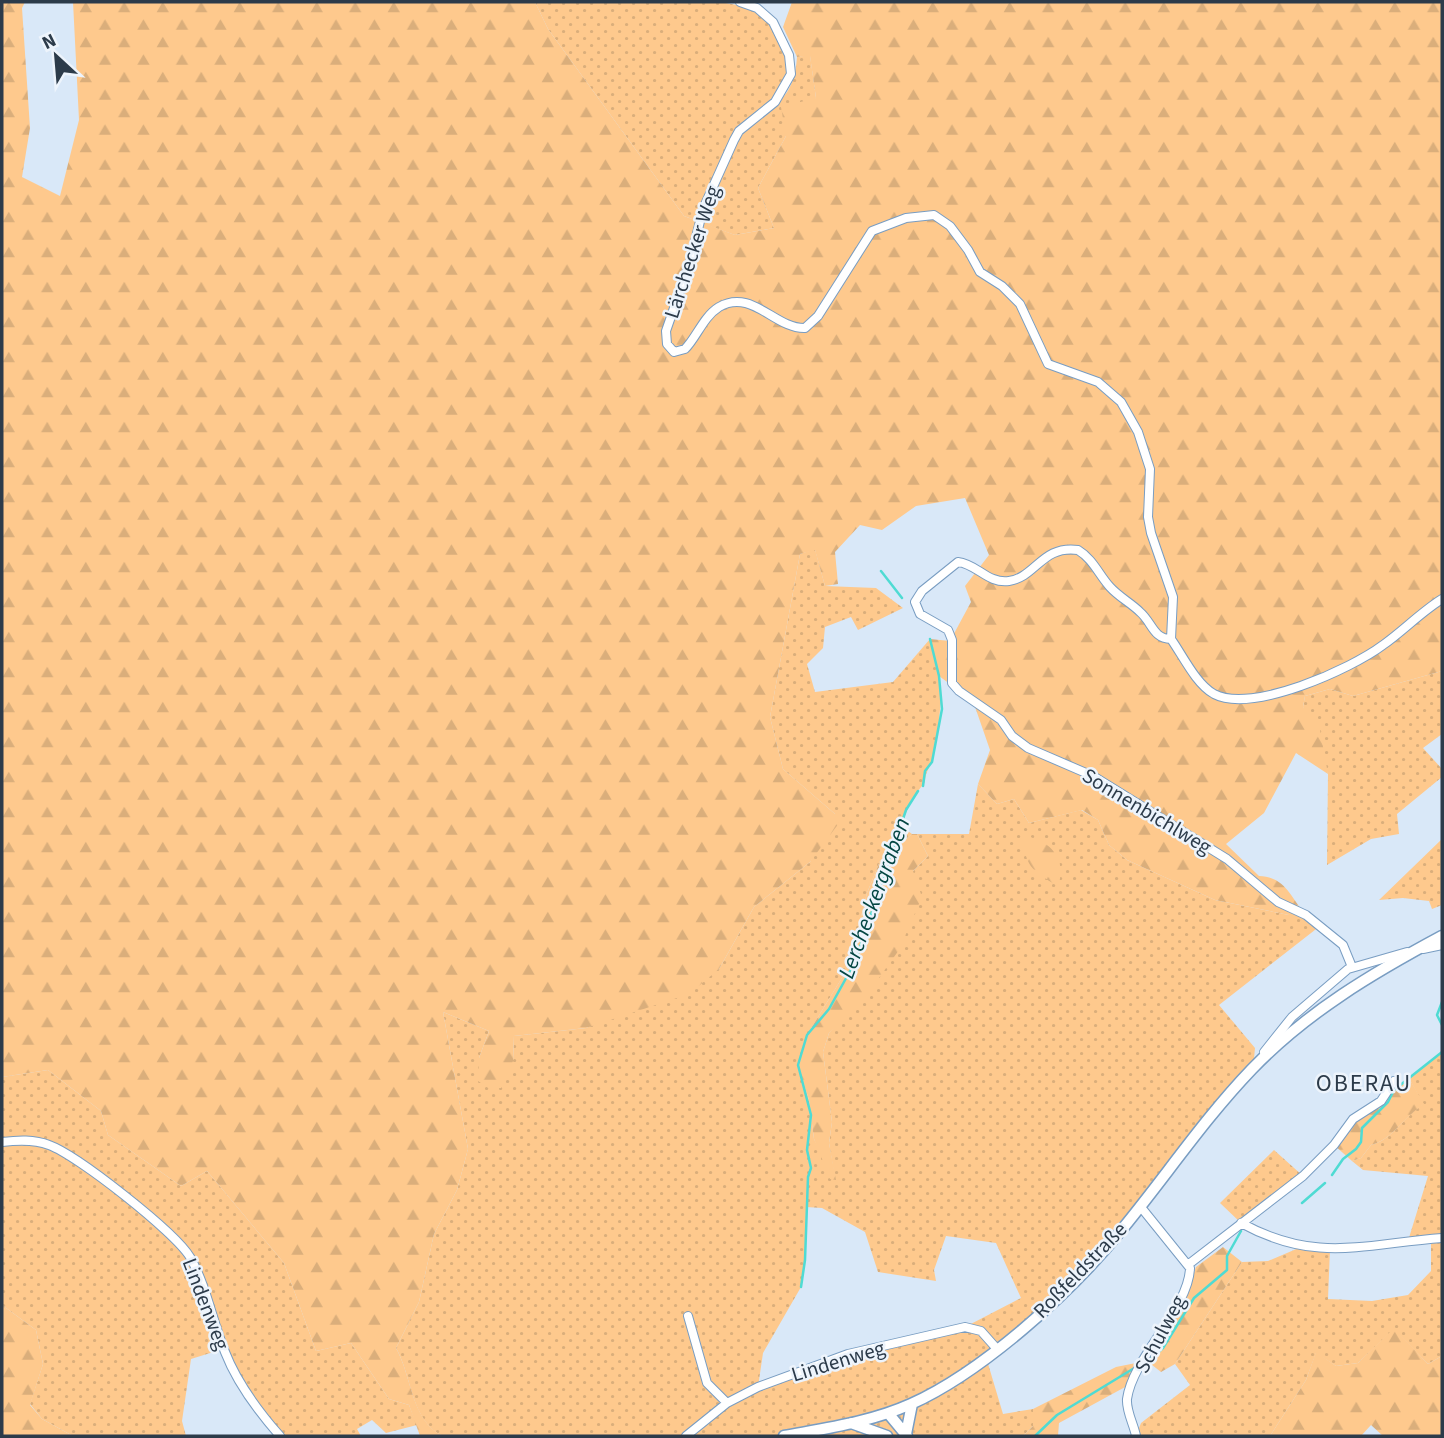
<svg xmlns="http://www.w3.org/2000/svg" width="1444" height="1438" font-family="'Source Sans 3',sans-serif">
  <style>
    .grass { fill: url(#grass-dots); fill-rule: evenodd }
    .forest { fill: url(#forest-firs) }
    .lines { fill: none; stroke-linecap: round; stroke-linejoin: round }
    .stream { stroke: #4fdbd3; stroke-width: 2.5 }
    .minor-casing { stroke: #799dc2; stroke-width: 10 }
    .secondary-casing { stroke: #799dc2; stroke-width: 13 }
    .minor { stroke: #fff; stroke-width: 8 }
    .secondary { stroke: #fff; stroke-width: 10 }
    .labels { text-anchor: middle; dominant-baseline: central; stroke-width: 5; stroke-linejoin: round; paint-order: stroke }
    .street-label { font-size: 21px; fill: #2c3b4a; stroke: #edf4fc }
    .water-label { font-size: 23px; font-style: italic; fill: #044643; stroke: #edf4fc }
    .quarter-label { font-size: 24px; letter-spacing: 2px; fill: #2c3b4a; stroke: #edf4fc }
  </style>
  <defs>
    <pattern id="grass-dots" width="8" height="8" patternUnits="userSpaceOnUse" patternTransform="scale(1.75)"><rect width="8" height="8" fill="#fec98d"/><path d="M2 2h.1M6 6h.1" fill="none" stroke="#daae7b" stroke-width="1.8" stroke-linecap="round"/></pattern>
    <pattern id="forest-firs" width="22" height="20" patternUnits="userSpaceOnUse" patternTransform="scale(1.75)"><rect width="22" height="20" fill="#fec98d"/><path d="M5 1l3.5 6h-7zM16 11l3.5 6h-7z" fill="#daae7b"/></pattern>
  </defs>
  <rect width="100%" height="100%" fill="#d9e8f8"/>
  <!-- grass -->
  <path class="grass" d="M535 2H720L754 8 765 15 789 60V73L769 103 729 144 695 220 684 216 548 29Z
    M810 55 816 98 786 136 758 188 774 228 735 235 701 223C712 195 722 163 739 138 763 103 793 111 797 57Z
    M815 549 825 586 876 588 903 608 858 630 851 617 825 627 823 648 807 664 815 692 893 682 930 639C946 678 941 717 933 757 931 767 925 771 925 782L911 800 901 826 912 834 880 861 867 893 848 968 807 1035 798 1065 809 1100 814 1139 835 1179 829 1143 832 1122 823 1052 829 1033 845 1014 913 871 928 856 917 834H969L978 784 997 804 1014 799 1029 823 1081 810 1098 820 1109 845 1127 860 1215 900 1289 915H1306L1320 926 1219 1005 1255 1048 1253 1069 1140 1206 1058 1295 986 1357 1003 1414 1033 1409V1426L1023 1436H443C411 1422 412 1376 396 1348L419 1302 434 1234 457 1190 468 1149 443 1012 489 1031 479 1058 513 1061 514 1036 586 1028 719 969 754 907 810 862 835 814 783 769 770 717 800 554ZM806 1207 822 1208 865 1232 878 1272 936 1281 934 1270 946 1236 996 1243 1021 1298 965 1327 848 1354 758 1387 763 1353 801 1287 805 1260Z
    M1442 671V734L1423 748 1442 769V777L1397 814 1399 834 1371 839 1327 865 1328 774 1303 707 1305 696 1330 689 1353 696Z
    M1442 839V905L1432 909 1429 901 1403 898 1379 900Z
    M1442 1052V1356L1428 1364 1394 1329 1358 1363 1336 1366 1316 1353 1306 1380 1270 1436H1136L1141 1423 1190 1385 1175 1364 1242 1262 1268 1261 1301 1247 1330 1249 1328 1299 1372 1301 1408 1295 1431 1271V1239L1408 1241 1428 1176 1363 1170 1352 1161 1361 1158 1371 1145C1392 1140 1405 1116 1423 1104L1409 1078Z
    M48 1070 101 1111 108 1135 181 1186 207 1171 284 1263 316 1351 351 1343 389 1399 409 1405 417 1425 386 1433 372 1420 357 1429 361 1436H280L261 1414 223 1349 191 1359 182 1421 186 1436H73L42 1419 30 1404 43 1364 36 1330 2 1305V1077Z
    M1274 1150 1303 1176 1241 1223 1220 1203Z"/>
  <!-- forest -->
  <path class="forest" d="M2 2H25L22 8 30 128 22 177 60 196 79 120 73 2H535L548 29 684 216 735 235 774 228 758 188 786 136 781 107 816 98 810 56 797 57 783 27 792 2H1442V671L1353 696 1330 689 1305 696 1303 707 1320 730 1328 774 1296 753 1264 813 1226 844 1259 876C1286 877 1290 897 1306 915H1289L1215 900 1127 860 1109 845 1098 820 1082 810 1029 823 1014 799 997 804 978 784 990 750 973 701 939 676 930 639 950 641 971 602 965 586 989 555 965 498 916 506 882 530 860 525 835 552 838 584 825 586 815 550 800 554 770 717 783 769 835 814 839 823 810 862 754 907 719 969 689 994 586 1028 514 1036 513 1061 501 1088 490 1089 478 1081 479 1058 489 1031 443 1012 468 1149 457 1190 434 1234 419 1302 396 1348C412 1376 411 1421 443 1436H420L409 1405 389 1399 351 1343 316 1351 284 1263 207 1171 181 1186 108 1135 101 1111 48 1070 2 1077Z
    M912 834H917L928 856 913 871 922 897 899 950 866 996 829 1033 823 1052 832 1122 829 1143 836 1180 830 1179 814 1139 809 1100 798 1065 807 1035 848 968 867 893 880 861Z
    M1022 835C1049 840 1068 857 1058 886 1030 870 1026 866 1022 835Z
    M1409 1078 1424 1104C1405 1116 1392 1140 1371 1145L1361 1158 1352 1161 1334 1145 1347 1124 1373 1108Z
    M1223 1247 1242 1262 1175 1364 1161 1372 1147 1361 1186 1295 1196 1267Z
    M2 1305 36 1330 43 1364 30 1405 42 1419 73 1436H2Z
    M1394 1328 1428 1364 1442 1356V1436H1383L1371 1425 1361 1436H1270L1306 1380 1316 1352 1336 1366 1358 1363Z
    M1136 1363 1127 1386 1059 1423 1058 1436H1023L1033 1426V1409L1116 1367Z"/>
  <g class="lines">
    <!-- stream -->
    <path class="stream" d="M881 571 902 598
      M923 786 925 771 932 762 942 709 939 676 930 639
      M1442 1002 1437 1015 1442 1025
      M1332 1175 1343 1159 1356 1149 1361 1142 1362 1128 1388 1102 1394 1090 1442 1052
      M1302 1203 1325 1183
      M801 1287 805 1260 808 1177 811 1168 807 1150 811 1115 798 1065 807 1035 829 1009 855 962 906 810 918 791
      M1146 1363 1163 1348 1194 1298 1227 1270V1256L1241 1231
      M1035 1436 1057 1415 1136 1367"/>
    <!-- minor casing -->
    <g class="minor-casing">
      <path id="minor" d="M740 2 757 8 773 22 789 55 791 74 775 102 739 131 734 140 703 209 690 262 666 331 667 344 674 352 685 349C697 337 703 317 719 307 752 288 775 329 805 328L818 316 872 231 906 218 934 215 950 226 968 250 980 272 1002 286 1020 304 1048 364 1098 382 1121 402 1138 432 1150 469 1148 517 1151 533 1173 597 1171 639
        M1423 949 1442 945
        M1352 967 1343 945 1306 915 1278 902 1227 859 1093 776 1028 748 1012 736 1001 720 959 691 952 683V640L948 630 920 614 915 602 922 591 958 562C977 564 988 584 1009 581 1036 577 1042 545 1078 550 1093 559 1099 575 1110 587 1119 597 1131 603 1140 612 1152 622 1153 639 1171 639 1183 656 1196 684 1214 694 1252 714 1351 669 1383 645 1403 631 1421 612 1442 599
        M1264 1052 1292 1017 1348 969 1407 952
        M2 1142C18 1140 34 1139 49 1145 77 1155 175 1232 190 1257 207 1287 212 1320 225 1352 237 1383 258 1411 280 1436
        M1241 1223C1316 1264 1363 1244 1442 1238
        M1189 1264 1303 1176 1334 1145 1353 1119 1381 1101 1394 1081
        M688 1316 707 1383 727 1403
        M686 1436 727 1403 758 1387 848 1354 965 1327 981 1331 997 1349
        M1136 1436C1134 1425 1126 1411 1127 1399 1133 1357 1189 1308 1190 1268L1140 1206"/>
    </g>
    <!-- secondary casing -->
    <g class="secondary-casing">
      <path id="secondary" d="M888 1413 907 1436
        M851 1423 887 1436
        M906 1434 912 1404
        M784 1436C827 1428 871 1422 911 1404 982 1372 1070 1293 1119 1233 1164 1179 1203 1120 1252 1069 1307 1012 1373 973 1442 936"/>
    </g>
    <!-- minor -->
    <use href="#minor" class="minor"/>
    <!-- secondary -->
    <use href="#secondary" class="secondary"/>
  </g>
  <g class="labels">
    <!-- street labels -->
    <g class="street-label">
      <text transform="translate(692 252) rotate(-72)">Lärchecker Weg</text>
      <text transform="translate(1147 811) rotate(31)">Sonnenbichlweg</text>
      <text transform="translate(1080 1270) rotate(-46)">Roßfeldstraße</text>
      <text transform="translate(206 1304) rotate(69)">Lindenweg</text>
      <text transform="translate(1160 1334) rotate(-62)">Schulweg</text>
      <text transform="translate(838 1361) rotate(-17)">Lindenweg</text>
    </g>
    <!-- water labels -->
    <g class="water-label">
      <text transform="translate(874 898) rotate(-70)">Lercheckergraben</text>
    </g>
    <!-- quarter labels -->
    <g class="quarter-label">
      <text x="1364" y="1083">OBERAU</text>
    </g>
  </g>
  <!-- border -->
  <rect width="1444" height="1438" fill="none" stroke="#2c3b4a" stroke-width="7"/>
  <!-- north arrow -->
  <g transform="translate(56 56) rotate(334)" stroke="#edf4fc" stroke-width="5" paint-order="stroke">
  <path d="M0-5L12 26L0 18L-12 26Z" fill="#2c3b4a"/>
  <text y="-10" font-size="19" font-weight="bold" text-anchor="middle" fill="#2c3b4a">N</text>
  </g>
</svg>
